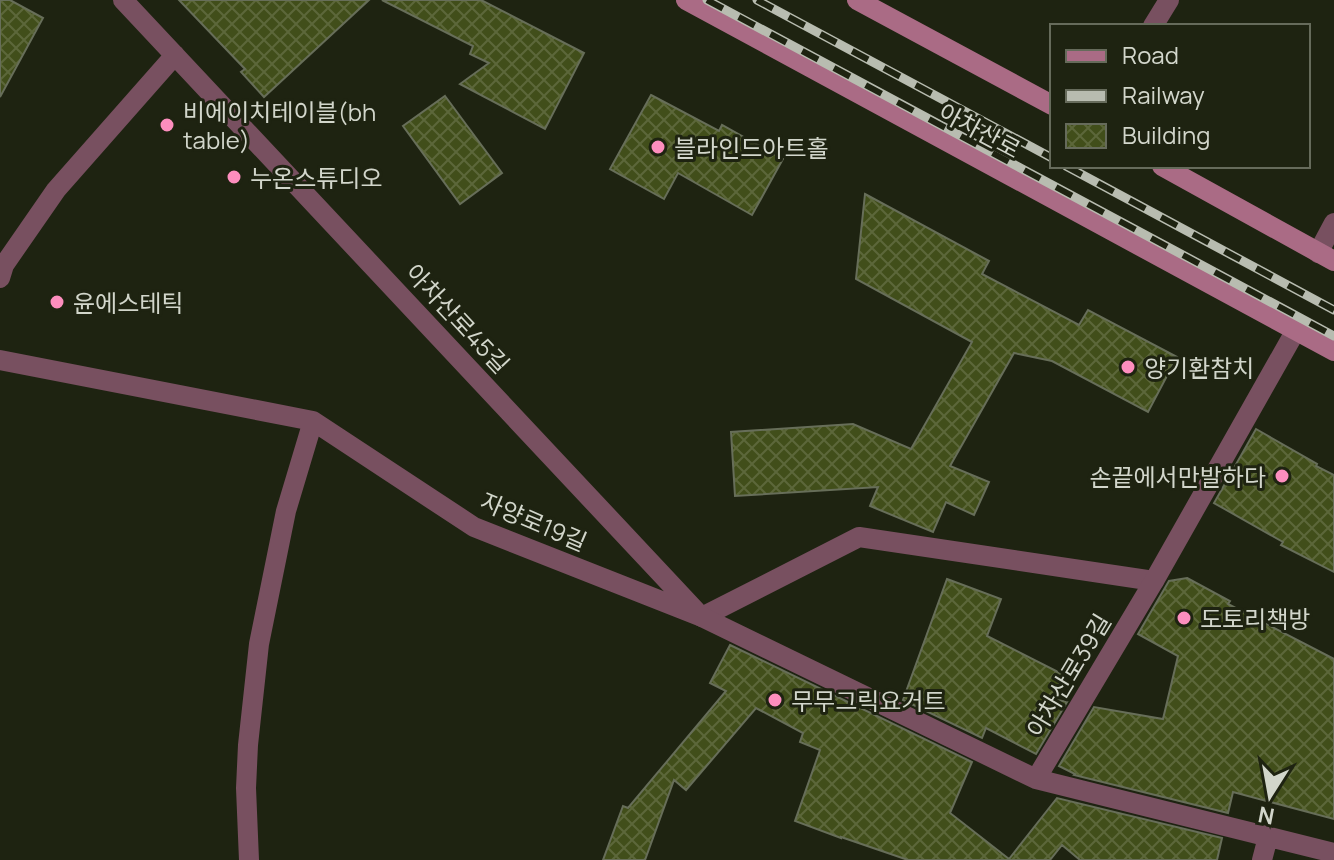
<svg xmlns="http://www.w3.org/2000/svg" width="1334" height="860" font-family="Manrope,'Noto Sans KR',sans-serif">
  <style>
    .building { fill: url(#building-cross-hatch); stroke: #676e59; stroke-width: 2 }
    .lines { fill: none; stroke-linecap: round; stroke-linejoin: round }
    .pedestrian { stroke: #785060; stroke-width: 20 }
    .minor { stroke: #785060; stroke-width: 20 }
    .secondary { stroke: #aa6b85; stroke-width: 20 }
    .rail-casing { stroke: #b8bcb0; stroke-width: 9 }
    .rail { stroke: #1e2311; stroke-width: 6; stroke-dasharray: 18; stroke-linecap: butt }
    .poi-dot { fill: #fd8ebe; stroke: #1e2311; stroke-width: 3 }
    .labels { text-anchor: middle; dominant-baseline: central; stroke-width: 6; stroke-linejoin: round; paint-order: stroke }
    .poi-label { font-size: 24px; fill: #d2d6cb; stroke: #1e2311; text-anchor: start }
    .street-label { font-size: 24px; fill: #d2d6cb; stroke: #1e2311 }
  </style>
  <defs>
    <pattern id="building-cross-hatch" width="8" height="8" patternUnits="userSpaceOnUse" patternTransform="scale(2)"><rect width="8" height="8" fill="#414e1a"/><path d="M0 0l8 8M0 8l8-8" fill="none" stroke="#5c673a"/></pattern>
  </defs>
  <rect width="100%" height="100%" fill="#1e2311"/>
  <!-- building -->
  <path class="building" d="M0 0H10L43 18 0 97Z
    M179 0H369L264 97 241 72 245 69Z
    M382 0H481L584 53 545 129 460 84 489 63 470 54 473 46Z
    M651 95 719 131 722 125 783 159 752 215 678 173 664 199 610 169Z
    M445 96 502 173 460 204 403 126Z
    M865 194 989 261 982 274 1079 325 1088 310 1177 357 1148 412 1052 361 1014 353 950 466 989 482 974 515 946 502 933 532 870 506 878 487 735 496 731 432 853 424 911 449 972 342 856 279Z
    M1256 429 1317 464 1316 466 1334 475V572L1281 545 1283 542 1214 503Z
    M1187 578 1230 601 1228 604 1334 659V819L1233 792 1228 813 1074 775 1075 774 1059 766 1094 707 1163 719 1178 656 1138 634 1169 581Z
    M947 579 1001 599 987 636 1064 675 1052 699 1067 702 1036 754 986 728 982 738 903 700Z
    M730 645 972 762 950 813 1009 859 1057 798 1222 838 1217 860H1080L1062 845 1050 860H908L841 837V838L795 821 820 750 800 742 803 733 756 708 686 790 674 780 645 860H603L623 806 628 808 726 691 710 683Z"/>
  <g class="lines">
    <!-- pedestrian -->
    <path class="pedestrian" d="M702 617 859 537 1154 581"/>
    <!-- minor -->
    <path class="minor" d="M123 0 696 611
      M1153 26 1169 0
      M1318 253 1334 223
      M0 278 4 265 56 190 175 55
      M0 360 313 421 474 527 702 617 1036 779 1334 853
      M1036 779 1154 581 1296 330
      M249 860 246 788 248 745 259 644 286 511 313 421
      M1262 860 1268 837"/>
    <!-- secondary -->
    <path class="secondary" d="M686 0 1334 351
      M857 0 1052 105
      M1162 166 1334 261"/>
    <!-- rail casing -->
    <g class="rail-casing">
      <path id="rail" d="M707 0 1334 336
        M757 0 1052 158
        M1066 166 1334 310"/>
    </g>
    <!-- rail -->
    <use href="#rail" class="rail"/>
  </g>
  <!-- markers -->
  <g class="poi-dot">
    <circle cx="167" cy="125" r="8"/>
    <circle cx="658" cy="147" r="8"/>
    <circle cx="234" cy="177" r="8"/>
    <circle cx="57" cy="302" r="8"/>
    <circle cx="1128" cy="367" r="8"/>
    <circle cx="1282" cy="476" r="8"/>
    <circle cx="1184" cy="618" r="8"/>
    <circle cx="775" cy="700" r="8"/>
  </g>
  <g class="labels">
    <!-- poi labels -->
    <g class="poi-label">
      <text x="183" y="111">비에이치테이블(bh<tspan x="183" dy="28">table)</tspan></text>
      <text x="674" y="147">블라인드아트홀</text>
      <text x="250" y="177">누온스튜디오</text>
      <text x="73" y="302">윤에스테틱</text>
      <text x="1144" y="367">양기환참치</text>
      <text x="1266" y="476" text-anchor="end">손끝에서만발하다</text>
      <text x="1200" y="618">도토리책방</text>
      <text x="791" y="700">무무그릭요거트</text>
    </g>
    <!-- street labels -->
    <g class="street-label">
      <text transform="translate(980 130) rotate(28)">아차산로</text>
      <text transform="translate(458 318) rotate(47)">아차산로45길</text>
      <text transform="translate(534 521) rotate(23)">자양로19길</text>
      <text transform="translate(1068 675) rotate(-59)">아차산로39길</text>
    </g>
  </g>
  <!-- legend -->
  <rect x="1050" y="24" width="260" height="144" fill="#1e2311" stroke="#666b5b" stroke-width="2"/>
  <rect x="1066" y="50" width="40" height="12" fill="#aa6b85" stroke="#666b5b" stroke-width="2"/>
  <text x="1122" y="64" font-size="24" fill="#d2d6cb">Road</text>
  <rect x="1066" y="90" width="40" height="12" fill="#b8bcb0" stroke="#666b5b" stroke-width="2"/>
  <text x="1122" y="104" font-size="24" fill="#d2d6cb">Railway</text>
  <rect x="1066" y="124" width="40" height="24" fill="url(#building-cross-hatch)" stroke="#666b5b" stroke-width="2"/>
  <text x="1122" y="144" font-size="24" fill="#d2d6cb">Building</text>
  <!-- north arrow -->
  <g transform="translate(1270 796) rotate(191)" stroke="#1e2311" stroke-width="6" paint-order="stroke">
  <path d="M0-6L14 30L0 20L-14 30Z" fill="#d2d6cb"/>
  <text y="-12" font-size="22" font-weight="bold" text-anchor="middle" fill="#d2d6cb">N</text>
  </g>
</svg>
